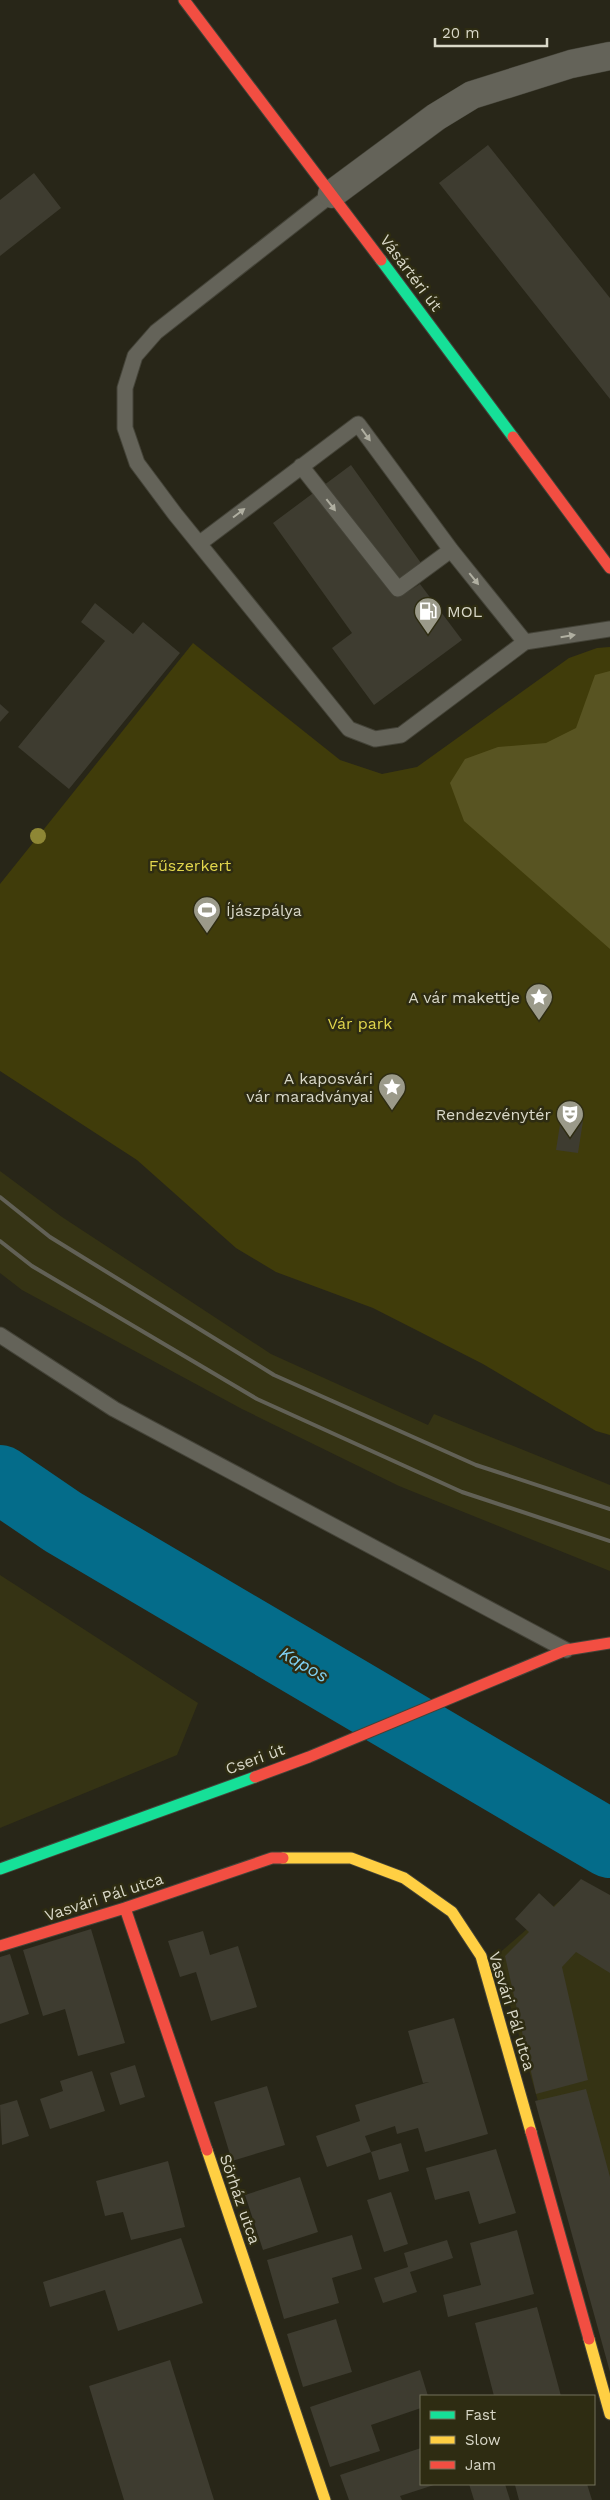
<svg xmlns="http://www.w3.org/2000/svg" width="610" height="2500" font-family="'Work Sans',sans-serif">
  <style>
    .built { fill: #353314 }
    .green { fill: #403c0a }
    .forest { fill: #585422 }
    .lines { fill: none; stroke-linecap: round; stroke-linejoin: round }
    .river { stroke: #046c8a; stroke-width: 68 }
    .building { fill: #3e3c30 }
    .lane-casing { stroke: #444338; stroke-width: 17 }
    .street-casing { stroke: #444338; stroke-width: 29 }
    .fast-casing { stroke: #444338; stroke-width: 13 }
    .slow-casing { stroke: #444338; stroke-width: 13 }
    .jam-casing { stroke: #444338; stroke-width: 13 }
    .lane { stroke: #646359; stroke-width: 15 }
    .street { stroke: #646359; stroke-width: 28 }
    .fast { stroke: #16e098; stroke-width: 11 }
    .slow { stroke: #ffcf43; stroke-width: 11 }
    .jam { stroke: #f24e42; stroke-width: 11 }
    .rail { stroke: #626156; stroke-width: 4 }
    .tree { fill: #8e8735 }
    .oneway { fill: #b0afa1 }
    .labels { text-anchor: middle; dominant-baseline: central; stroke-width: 5; stroke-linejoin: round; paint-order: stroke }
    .street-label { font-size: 16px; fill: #d9d8c8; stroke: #2e2c12 }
    .poi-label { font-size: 16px; fill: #d9d8c8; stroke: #2e2c12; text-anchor: end }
    .park-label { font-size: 16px; fill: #e1d64c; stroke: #2e2c12 }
    .water-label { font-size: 18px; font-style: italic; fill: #80d1f3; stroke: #2e2c12 }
  </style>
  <rect width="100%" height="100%" fill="#282618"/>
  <!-- built -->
  <path class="built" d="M0 1171 62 1217 271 1354 428 1425 434 1414 610 1485V1571L399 1486 242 1409 22 1290 0 1273Z
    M0 1575 198 1703 177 1755 0 1828Z
    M572 1890 610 1912V2350L496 1956Z"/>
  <!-- green -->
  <path class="green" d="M193 643 340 760 382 774 417 767 569 658 597 648 610 647V1435L596 1431 483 1364 373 1308 276 1272 236 1248 137 1160 0 1071V884Z"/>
  <!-- forest -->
  <path class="forest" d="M610 671V949L464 821 450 783 465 759 498 747 546 743 576 728 595 675Z"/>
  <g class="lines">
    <!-- river -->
    <path class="river" d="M0 1479 63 1522 610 1844"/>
  </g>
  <!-- building -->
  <path class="building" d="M488 145 610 298V399L439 183Z
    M34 173 61 208 0 256V200Z
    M351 465 421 563 400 578 409 591 420 584 462 640 374 705 332 648 352 633 273 523Z
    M95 603 133 634 143 622 180 653 69 789 18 747 105 641 81 622Z
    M0 704 9 712 0 722Z
    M561 1118 583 1121 578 1153 556 1150Z
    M581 1879 610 1895V1973L576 1952 562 1967 588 2080 536 2094 505 1956 529 1932 515 1919 539 1893 554 1907Z
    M91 1929 125 2043 78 2056 65 2009 43 2016 23 1950Z
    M203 1931 210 1955 238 1946 257 2007 211 2021 196 1972 180 1977 168 1941Z
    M10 1954 29 2014 0 2024V1957Z
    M454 2018 488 2134 425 2152 418 2128 397 2134 395 2126 365 2136 371 2152 327 2167 316 2136 360 2121 355 2105 429 2082 423 2083 408 2031Z
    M135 2065 145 2097 120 2105 110 2073Z
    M92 2071 105 2111 50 2129 40 2099 63 2091 60 2081Z
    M267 2086 285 2145 232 2161 214 2102Z
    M586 2089 610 2177V2372L535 2101Z
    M17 2100 29 2136 2 2145 0 2105Z
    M401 2143 409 2171 379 2180 371 2152Z
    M496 2149 516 2213 479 2224 469 2191 435 2200 426 2168Z
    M168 2161 185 2227 131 2240 123 2212 105 2216 96 2181Z
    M300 2177 318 2232 263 2250 245 2195Z
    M391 2192 408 2244 384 2252 367 2200Z
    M517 2230 534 2294 448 2317 443 2295 481 2285 470 2243Z
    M352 2235 362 2269 332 2278 339 2303 284 2319 267 2260Z
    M181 2238 203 2303 118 2331 105 2290 50 2307 43 2282Z
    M447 2240 453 2258 410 2272 417 2292 383 2303 374 2278 408 2267 404 2253Z
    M537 2307 561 2396H494L475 2323Z
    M336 2319 352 2372 303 2387 287 2334Z
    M170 2360 214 2500H124L89 2386Z
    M420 2370 428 2396H421V2408L371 2425 380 2451 330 2467 310 2407Z
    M421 2448V2484H437L400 2496 402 2500H349L340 2475Z
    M469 2484H505L510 2500H474Z
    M520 2484H587L592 2500H519L515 2485Z"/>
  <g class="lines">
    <!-- lane casing -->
    <g class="lane-casing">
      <path id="lane" d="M332 194 156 332 135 356 125 388V428L137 463 175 514 349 729 375 739 401 735 525 642 610 629
        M301 466 398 589 451 550
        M200 543 358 424 451 550 525 642
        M0 1335 114 1409 566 1650"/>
    </g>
    <!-- street casing -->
    <g class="street-casing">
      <path id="street" d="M332 194 436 117 472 95 571 64 610 56"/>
    </g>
    <!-- fast casing -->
    <g class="fast-casing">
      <path id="fast" d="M381 260 513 437
        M0 1869 255 1777"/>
    </g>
    <!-- slow casing -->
    <g class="slow-casing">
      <path id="slow" d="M283 1858H351L404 1878 452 1912 481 1956 531 2132
        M207 2150 325 2500
        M589 2339 610 2414"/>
    </g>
    <!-- jam casing -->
    <g class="jam-casing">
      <path id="jam" d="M184 0 381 260
        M513 437 610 568
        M255 1777 309 1757 566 1650 610 1643
        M125 1908 207 2150
        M0 1946 125 1908 272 1858H283
        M531 2132 589 2339"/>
    </g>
    <!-- lane -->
    <use href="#lane" class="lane"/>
    <!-- street -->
    <use href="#street" class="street"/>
    <!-- fast -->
    <use href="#fast" class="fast"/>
    <!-- slow -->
    <use href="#slow" class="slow"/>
    <!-- jam -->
    <use href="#jam" class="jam"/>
    <!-- rail -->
    <path class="rail" d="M0 1197 50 1237 274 1375 476 1465 610 1509
      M0 1241 32 1266 257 1399 462 1492 610 1541"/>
  </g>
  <!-- trees -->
  <circle class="tree" cx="38" cy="836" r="8"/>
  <!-- one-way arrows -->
  <defs><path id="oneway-solid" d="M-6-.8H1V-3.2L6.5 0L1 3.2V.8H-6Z" transform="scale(1.25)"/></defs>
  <g class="oneway">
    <use href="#oneway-solid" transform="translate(366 435) rotate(54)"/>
    <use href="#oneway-solid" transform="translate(331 505) rotate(52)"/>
    <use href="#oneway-solid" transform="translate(239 513) rotate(-37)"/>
    <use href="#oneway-solid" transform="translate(474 579) rotate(51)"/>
    <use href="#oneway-solid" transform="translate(568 636) rotate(-9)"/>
  </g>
  <!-- icons -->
  <defs>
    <g id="fuel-pin" transform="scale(1.4375)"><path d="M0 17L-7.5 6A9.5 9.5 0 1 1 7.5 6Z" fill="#9b9a8a" stroke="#2e2c12"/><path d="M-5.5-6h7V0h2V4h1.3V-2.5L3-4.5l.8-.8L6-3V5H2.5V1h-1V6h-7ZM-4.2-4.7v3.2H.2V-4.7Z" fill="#fff"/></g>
    <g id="stadium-pin" transform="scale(1.4375)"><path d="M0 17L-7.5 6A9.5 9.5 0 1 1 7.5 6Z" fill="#9b9a8a" stroke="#2e2c12"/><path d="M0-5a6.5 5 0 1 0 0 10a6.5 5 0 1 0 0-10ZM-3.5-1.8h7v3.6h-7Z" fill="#fff"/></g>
    <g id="sight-pin" transform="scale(1.4375)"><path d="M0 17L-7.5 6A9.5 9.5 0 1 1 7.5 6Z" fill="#9b9a8a" stroke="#2e2c12"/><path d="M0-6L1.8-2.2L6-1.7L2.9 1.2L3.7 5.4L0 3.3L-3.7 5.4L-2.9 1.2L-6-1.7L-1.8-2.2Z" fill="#fff"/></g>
    <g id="theatre-pin" transform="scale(1.4375)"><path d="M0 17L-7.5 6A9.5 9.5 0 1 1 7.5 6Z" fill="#9b9a8a" stroke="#2e2c12"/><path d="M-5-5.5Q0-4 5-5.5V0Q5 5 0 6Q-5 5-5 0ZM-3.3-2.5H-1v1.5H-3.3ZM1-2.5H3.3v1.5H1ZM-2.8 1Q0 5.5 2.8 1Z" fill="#fff"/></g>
  </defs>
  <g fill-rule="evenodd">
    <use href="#fuel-pin" x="428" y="611"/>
    <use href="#stadium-pin" x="207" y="910"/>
    <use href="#sight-pin" x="539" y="997"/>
    <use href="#sight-pin" x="392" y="1087"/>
    <use href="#theatre-pin" x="570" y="1114"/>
  </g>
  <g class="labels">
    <!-- street labels -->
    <g class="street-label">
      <text transform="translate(411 273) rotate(53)">Vásártéri út</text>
      <text transform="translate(255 1759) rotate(-20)">Cseri út</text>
      <text transform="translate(104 1897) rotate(-18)">Vasvári Pál utca</text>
      <text transform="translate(512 2011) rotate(73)">Vasvári Pál utca</text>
      <text transform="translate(240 2199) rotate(71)">Sörház utca</text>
    </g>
    <!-- poi labels -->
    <g class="poi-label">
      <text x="447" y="611" text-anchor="start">MOL</text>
      <text x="226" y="910" text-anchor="start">Íjászpálya</text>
      <text x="520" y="997">A vár makettje</text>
      <text x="373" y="1078">A kaposvári<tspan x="373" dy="18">vár maradványai</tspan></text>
      <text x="551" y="1114">Rendezvénytér</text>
    </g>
    <!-- park labels -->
    <g class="park-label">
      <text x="190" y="865">Fűszerkert</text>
      <text x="360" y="1023">Vár park</text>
    </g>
    <!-- water labels -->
    <g class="water-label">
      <text transform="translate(304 1664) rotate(30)">Kapos</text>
    </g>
  </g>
  <!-- legend -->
  <rect x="420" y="2395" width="175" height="90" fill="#2e2c12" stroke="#72715b"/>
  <rect x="430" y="2411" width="25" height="8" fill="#16e098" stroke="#72715b"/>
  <text x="465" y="2420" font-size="15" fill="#d9d8c8">Fast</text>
  <rect x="430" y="2436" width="25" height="8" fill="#ffcf43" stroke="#72715b"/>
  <text x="465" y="2445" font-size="15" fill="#d9d8c8">Slow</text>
  <rect x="430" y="2461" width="25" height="8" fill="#f24e42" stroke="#72715b"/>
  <text x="465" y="2470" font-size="15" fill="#d9d8c8">Jam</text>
  <!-- scale -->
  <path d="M435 38v8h112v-8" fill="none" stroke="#d9d8c8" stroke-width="2.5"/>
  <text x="442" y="38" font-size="15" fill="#d9d8c8" stroke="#2e2c12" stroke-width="4" paint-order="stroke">20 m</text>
</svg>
